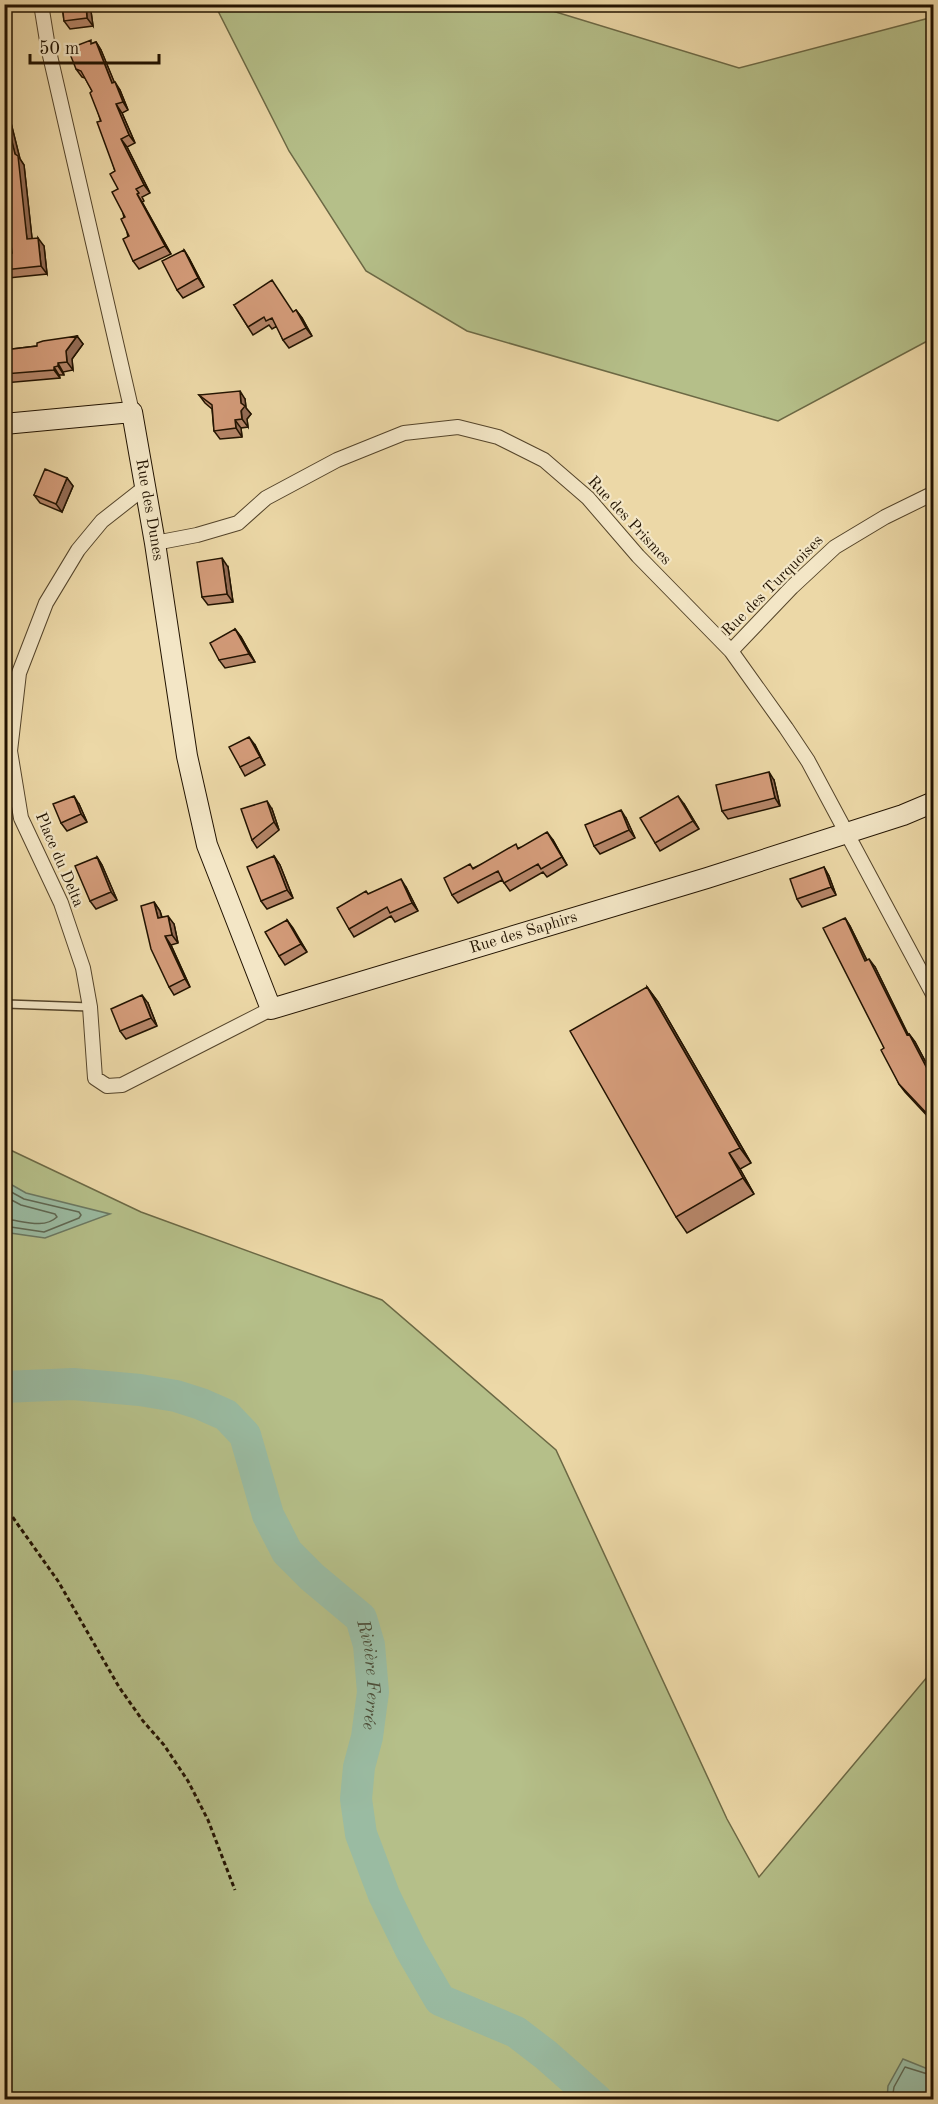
<svg xmlns="http://www.w3.org/2000/svg" width="938" height="2104" font-family="'Old Standard TT',serif">
  <style>
    .green { fill: #b5bf89; stroke: #6c6945; stroke-width: 1.5 }
    .water { fill: #9abba2; stroke: #6a7862; stroke-width: 1.5 }
    .lines { fill: none; stroke-linecap: round; stroke-linejoin: round }
    .shore { stroke: #5e6752; stroke-width: 1.5 }
    .river { stroke: #9abba2; stroke-width: 32 }
    .lane-casing { stroke: #54442a; stroke-width: 10 }
    .street-casing { stroke: #54442a; stroke-width: 16 }
    .secondary-casing { stroke: #221301; stroke-width: 22 }
    .path { stroke: #221301; stroke-width: 3; stroke-dasharray: 4.5 3; stroke-linecap: butt }
    .lane { stroke: #f3e6c6; stroke-width: 7 }
    .street { stroke: #f3e6c6; stroke-width: 14 }
    .secondary { stroke: #f3e6c6; stroke-width: 20 }
    .wall { fill: #b58568; stroke: #221301; stroke-width: 1.5 }
    .shaded-wall { fill: #946c55; stroke: #221301; stroke-width: 1.5 }
    .building { fill: #d39b79; stroke: #221301; stroke-width: 1.5 }
    .labels { text-anchor: middle; dominant-baseline: central; stroke-width: 4.5; stroke-linejoin: round; paint-order: stroke }
    .street-label { font-size: 16px; fill: #221301; stroke: #f3e6c6 }
    .water-label { font-size: 18px; font-style: italic; fill: #4c4e39; stroke: #f3e6c6 }
  </style>
  <rect width="100%" height="100%" fill="#ecd8a7"/>
  <filter id="stains"><feTurbulence type="fractalNoise" baseFrequency=".00333" numOctaves="4"/><feColorMatrix values="0 0 0 0 .2 0 0 0 0 .09 0 0 0 0 .02 0 0 0 .5 -.17"/></filter>
  <radialGradient id="worn" r=".72"><stop offset=".6" stop-color="#630" stop-opacity="0"/><stop offset="1" stop-color="#630" stop-opacity=".3"/></radialGradient>
  <!-- green -->
  <path class="green" d="M215 5H533L739 68 933 17V338L778 421 467 331 366 271 289 151Z
    M4 1147 141 1212 382 1300 556 1450 727 1819 759 1877 933 1670V2099H5Z"/>
  <!-- water -->
  <path class="water" d="M5 1181 26 1193 110 1214 45 1238 10 1233 5 1232Z
    M903 2059 933 2071V2099H887L888 2086Z"/>
  <g class="lines">
    <!-- shore -->
    <path class="shore" d="M4 1188 24 1199 79 1212 81 1215 79 1218 44 1232 4 1226
      M4 1196 21 1205 55 1214 57 1217C43 1230 21 1220 4 1219
      M892 2100 894 2087 905 2067 934 2076"/>
    <!-- river -->
    <path class="river" id="s1" d="M4 1387 73 1384 140 1390 176 1396 201 1404 226 1415 245 1435 268 1515 287 1552 312 1577 361 1618 369 1645 373 1692 367 1737 359 1767 356 1799 361 1834 384 1895 411 1950 440 2000 516 2032 546 2055 597 2100"/>
    <!-- lane casing -->
    <g class="lane-casing">
      <path id="lane" d="M4 1002 7 1004 90 1007"/>
    </g>
    <!-- street casing -->
    <g class="street-casing">
      <path id="street" d="M41 4 48 47 132 412
        M144 488 102 521 78 550 46 603 19 673 10 751 21 818 61 903 83 968 90 1007 95 1078 107 1086 122 1085 271 1009
        M155 543 197 535 238 523 266 498 337 460 404 433 458 427 498 437 544 460 588 498 638 556 731 651 786 728 808 761 934 996
        M731 651 792 587 835 547 885 517 934 493"/>
    </g>
    <!-- secondary casing -->
    <g class="secondary-casing">
      <g id="secondary">
        <path id="s2" d="M4 424 132 412 155 543 187 756 207 845 271 1009 707 878 903 815 934 802"/>
      </g>
    </g>
    <!-- path -->
    <path class="path" d="M4 1505 58 1581 119 1687 143 1721 164 1745 188 1781 208 1820 235 1890
      M357 2095 363 2100"/>
    <!-- lane -->
    <use href="#lane" class="lane"/>
    <!-- street -->
    <use href="#street" class="street"/>
    <!-- secondary -->
    <use href="#secondary" class="secondary"/>
  </g>
  <!-- wall -->
  <path class="wall" d="M62 4H90L93 26 70 29 64 21Z
    M96 42 101 50 114 82 120 90 128 110 122 113 135 143 127 147 150 193 142 197 144 201 142 202 171 254 139 269 133 261 118 189 115 171 92 91 85 78 82 77 76 69 93 43Z
    M4 107 6 112 10 119 20 159 24 165 32 239 44 246 47 274 8 278 4 273V253H12L9 231H5Z
    M184 250 189 258 204 287 183 298 177 290Z
    M234 305 293 312 296 310 302 318 312 336 289 348 283 340 277 326 272 329 269 325 253 335Z
    M77 336 83 344 72 359 73 370 63 372 64 375H59L60 378 4 383V350L37 346Z
    M199 395 245 399 246 408 251 414 247 419 248 427 241 428 242 437 220 439 214 431 212 409 205 403Z
    M67 478 73 486 62 512 40 503 34 495Z
    M228 567 233 602 208 605 202 597Z
    M235 629 241 637 255 662 225 668 219 660Z
    M255 745 265 765 245 776 240 767Z
    M774 780 780 806 728 819 722 811Z
    M79 804 87 822 67 831 61 823Z
    M684 804 699 829 660 851 655 843Z
    M272 809 279 830 257 848 252 840Z
    M626 818 635 838 600 854 594 846Z
    M553 840 567 865 547 877 543 872 510 891 502 880 458 903 452 895 473 868 518 848Z
    M274 856 280 865 293 898 267 909 261 901Z
    M97 857 102 865 117 900 96 909 90 901Z
    M824 867 829 876 836 895 802 907 797 899Z
    M406 887 418 911 395 922 391 916 354 937 349 929 368 894Z
    M154 902 160 911 162 917 174 924 178 943 171 945 190 987 174 995 169 987Z
    M845 918 850 926 867 960 875 967 908 1035 909 1034 915 1042 933 1076V1122L905 1092 899 1084 884 1048Z
    M287 920 307 952 285 965 279 956Z
    M647 987 658 1002 751 1163 740 1169 754 1194 687 1233 676 1217Z
    M148 1003 157 1026 126 1039 120 1031Z"/>
  <!-- shaded-wall -->
  <path class="shaded-wall" d="M86 4H90L93 26 87 18Z
    M96 42 101 50 118 91 112 83Z
    M115 82 120 90 128 110 123 102Z
    M116 104 122 113 135 143 129 135Z
    M4 107 6 112 10 119 20 159 24 165 33 247 27 239 15 154 4 116Z
    M121 139 127 147 150 193 144 185Z
    M137 194 142 202 171 254 165 246Z
    M38 238 44 246 47 274 41 266Z
    M184 250 189 258 204 287 198 278Z
    M296 310 302 318 312 336 306 328Z
    M77 336 83 344 72 359 73 370 67 362 66 351Z
    M58 363 63 372 64 375 58 366Z
    M54 367 59 375 60 378 54 370Z
    M240 391 245 399 246 408 251 414 247 419 248 427 242 419Z
    M235 420 241 428 242 437 236 428Z
    M67 478 73 486 62 512 56 504Z
    M222 558 228 567 233 602 227 594Z
    M235 629 241 637 255 662 249 654Z
    M249 737 255 745 265 765 260 757Z
    M769 772 774 780 780 806 775 798Z
    M74 796 79 804 87 822 81 814Z
    M678 796 684 804 699 829 693 821Z
    M267 801 272 809 279 830 274 822Z
    M621 810 626 818 635 838 629 830Z
    M547 832 553 840 567 865 562 857Z
    M274 856 280 865 293 898 287 890Z
    M97 857 102 865 117 900 111 892Z
    M824 867 829 876 836 895 831 887Z
    M401 879 406 887 418 911 412 903Z
    M154 902 160 911 164 926 158 918Z
    M168 916 174 924 178 943 172 935Z
    M845 918 850 926 871 969 865 961Z
    M287 920 293 928 307 952 301 944Z
    M165 936 171 945 190 987 185 979Z
    M869 959 875 967 913 1044 907 1035Z
    M647 987 658 1002 751 1163 740 1148Z
    M142 995 148 1003 157 1026 151 1018Z
    M909 1034 915 1042 933 1076V1080Z
    M729 1153 740 1169 754 1194 743 1178Z"/>
  <!-- building -->
  <path class="building" d="M62 4H86L87 18 64 21Z
    M91 40V44L96 42 112 83 115 82 123 102 116 104 129 135 121 139 144 185 136 189 139 193 137 194 165 246 133 261 123 239 129 236 121 219 125 217 112 192 118 189 110 174 115 171 97 122 101 121 90 93 92 91 81 71 76 69 68 49Z
    M5 111 15 154 18 156 27 239 38 238 41 266 4 270V253H12L8 222H4Z
    M184 250 198 278 177 290 162 261Z
    M272 280 293 312 296 310 306 328 283 340 272 318 266 321 264 317 248 327 234 305Z
    M77 336 66 351 67 362 58 363V366L54 367V370L4 374V350L37 346V343L43 341Z
    M240 391 241 403 245 406 241 411 242 419 235 420 236 428 214 431 212 405 199 395Z
    M45 469 67 478 56 504 34 495Z
    M222 558 227 594 202 597 197 562Z
    M235 629 249 654 219 660 210 643Z
    M249 737 260 757 240 767 229 747Z
    M769 772 775 798 722 811 716 785Z
    M74 796 81 814 61 823 53 804Z
    M678 796 693 821 655 843 640 818Z
    M267 801 274 822 252 840 241 809Z
    M621 810 629 830 594 846 585 825Z
    M547 832 562 857 541 869 538 864 504 883 498 871 452 895 444 878 470 864 473 869 516 844 518 849Z
    M933 833V846L929 835Z
    M274 856 287 890 261 901 247 867Z
    M97 857 111 892 90 901 75 866Z
    M824 867 831 887 797 899 790 879Z
    M401 879 412 903 390 913 387 907 349 929 337 908 366 891 368 894Z
    M154 902 158 918 168 916 172 935 165 936 185 979 169 987 151 949 141 906Z
    M845 918 865 961 869 959 907 1035 909 1034 933 1080V1120L899 1084 881 1050 884 1048 823 928Z
    M287 920 301 944 279 956 265 932Z
    M647 987 740 1148 729 1153 743 1178 676 1217 570 1031Z
    M142 995 151 1018 120 1031 111 1009Z"/>
  <g class="labels">
    <!-- street labels -->
    <g class="street-label">
      <text stroke="none"><textPath href="#s2" startOffset="228">Rue des Dunes</textPath></text>
      <text transform="translate(629 521) rotate(47)">Rue des Prismes</text>
      <text transform="translate(773 586) rotate(-45)">Rue des Turquoises</text>
      <text transform="translate(59 860) rotate(67)">Place du Delta</text>
      <text stroke="none"><textPath href="#s2" startOffset="1008">Rue des Saphirs</textPath></text>
    </g>
    <!-- water labels -->
    <g class="water-label">
      <text stroke="none"><textPath href="#s1" startOffset="536">Rivière Ferrée</textPath></text>
    </g>
  </g>
  <!-- margin -->
  <rect width="938" height="2104" fill="none" stroke="#ecd8a7" stroke-width="24"/>
  <rect x="6" y="6" width="926" height="2092" fill="none" stroke="#221301" stroke-width="3"/>
  <rect x="12" y="12" width="914" height="2080" fill="none" stroke="#221301" stroke-width="1.5"/>
  <!-- scale -->
  <path d="M30 54v9h129v-9" fill="none" stroke="#221301" stroke-width="3"/>
  <text x="39" y="54" font-size="18" fill="#221301" stroke="#f3e6c6" stroke-width="4.5" paint-order="stroke">50 m</text>
  <rect width="100%" height="100%" filter="url(#stains)"/>
  <rect width="100%" height="100%" fill="url(#worn)"/>
</svg>
